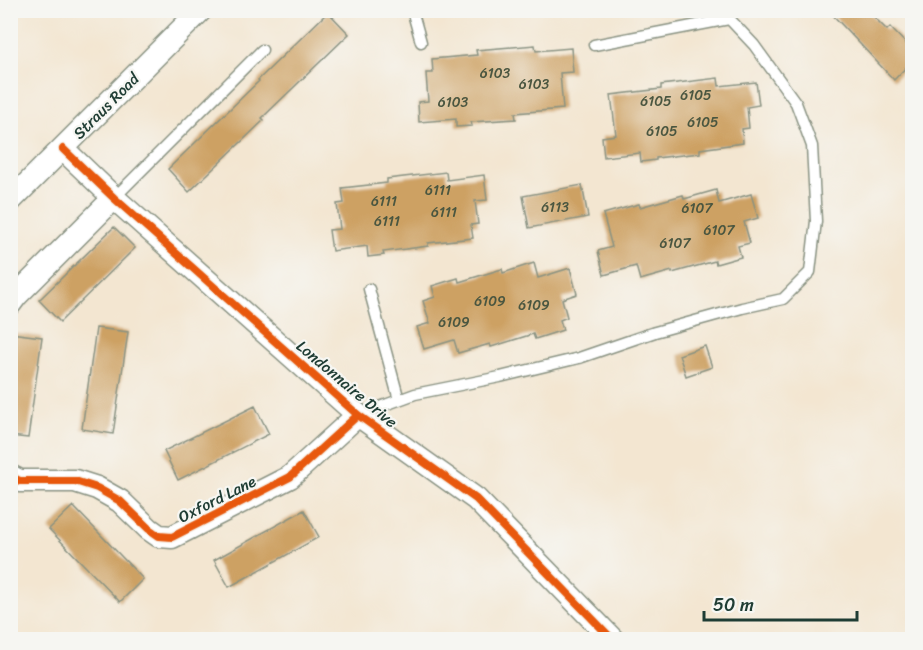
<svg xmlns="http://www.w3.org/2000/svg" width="923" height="650" font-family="Sriracha,sans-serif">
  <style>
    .building { fill: #cda164 }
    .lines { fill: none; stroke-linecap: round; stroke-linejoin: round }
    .service-casing { stroke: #899282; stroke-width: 13 }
    .minor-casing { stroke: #899282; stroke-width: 25 }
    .service { stroke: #fff; stroke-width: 10 }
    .minor { stroke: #fff; stroke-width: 22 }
    .cycleway-casing { stroke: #f6f6f2; stroke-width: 11 }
    .cycleway { stroke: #e8590c; stroke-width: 8 }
    .labels { text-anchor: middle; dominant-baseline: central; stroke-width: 4.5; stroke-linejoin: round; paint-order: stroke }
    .number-label { font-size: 14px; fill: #4a5640 }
    .street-label { font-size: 16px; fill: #1f3d34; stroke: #f6f6f2 }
  </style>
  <rect width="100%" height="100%" fill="#f6f6f2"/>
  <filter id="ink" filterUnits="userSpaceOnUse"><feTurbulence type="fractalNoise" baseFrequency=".0167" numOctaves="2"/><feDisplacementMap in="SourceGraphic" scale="12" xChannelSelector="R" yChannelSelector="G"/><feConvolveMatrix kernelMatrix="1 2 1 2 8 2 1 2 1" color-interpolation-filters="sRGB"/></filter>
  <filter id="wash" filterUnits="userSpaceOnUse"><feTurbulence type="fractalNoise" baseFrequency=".008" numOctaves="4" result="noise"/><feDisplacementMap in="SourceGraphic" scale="24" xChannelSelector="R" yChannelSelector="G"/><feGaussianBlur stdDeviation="1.35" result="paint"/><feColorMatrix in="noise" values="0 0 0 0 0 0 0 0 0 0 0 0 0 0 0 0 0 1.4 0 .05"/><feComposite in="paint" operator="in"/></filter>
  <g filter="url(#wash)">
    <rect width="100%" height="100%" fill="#f3e6d1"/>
    <g id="blocks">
      <!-- building -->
      <path class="building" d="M828 10H867L887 30 890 27 912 50V61L894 80Z
        M328 12 349 34 262 118 264 120 189 192 168 169 259 81 258 80Z
        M535 45 536 51 571 48 573 72 560 73 563 109 515 113 516 119 471 122 472 126 456 127V119L419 122 418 102 428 101 426 73H433L432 59 477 55 476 50Z
        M718 78 719 86 756 82 759 105 747 107 749 128 742 129 743 143 700 149V153L656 158V160L641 162 640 153 604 157 602 137 616 135 611 95 661 89V85Z
        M446 172 447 180 484 175 487 200 475 201 478 224 471 225 473 238 428 243V246L383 252 384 255 368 257 367 246 332 251 329 230 340 229 337 204 344 203 342 188 387 183V179Z
        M582 185 588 217 529 228 523 196Z
        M716 190 719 203 751 194 758 218 744 222 750 243 738 246 741 257 716 264 715 261 672 273V271L640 280 636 266 604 275 598 251 612 247 603 214 639 204 640 207 683 195 684 199Z
        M114 227 135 248 60 322 39 300Z
        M534 263 538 278 570 268 577 294 562 299 567 317 560 320 563 330 535 339 533 334 491 347 490 344 458 353 454 340 424 349 417 327 430 323 423 301 435 297 432 286 458 278 459 282 502 269 503 273Z
        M96 328 128 332 113 434 82 429Z
        M10 333 42 337 28 438 10 436Z
        M705 346 712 367 686 376 679 355Z
        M255 406 269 434 178 480 164 451Z
        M73 506 143 579 120 602 49 529Z
        M304 510 319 537 229 587 214 560Z"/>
    </g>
  </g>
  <g filter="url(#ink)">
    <use href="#blocks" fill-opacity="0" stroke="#899282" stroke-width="1.5"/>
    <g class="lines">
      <!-- service casing -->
      <g class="service-casing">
        <path id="service" d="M412 10 421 42
          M594 45 729 19
          M114 198 262 50
          M369 289 399 400
          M358 415 415 394 500 377 579 358 655 332 742 308 783 299 810 272 816 221 812 146 796 103 754 45 721 10"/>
      </g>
      <!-- minor casing -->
      <g class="minor-casing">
        <path id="minor" d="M63 149 114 198 358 415 476 499 613 640
          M10 201 201 10
          M10 304 16 296 114 198
          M10 476 20 481H75L97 488 120 501 149 529 159 536 172 537 290 477 358 415"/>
      </g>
      <!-- service -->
      <use href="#service" class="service"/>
      <!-- minor -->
      <use href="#minor" class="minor"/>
      <!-- cycleway casing -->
      <g class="cycleway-casing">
        <path id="cycleway" d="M63 149 114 198 358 415 476 499 613 640
          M10 476 20 481H75L97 488 120 501 149 529 159 536 172 537 290 477 358 415"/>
      </g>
      <!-- cycleway -->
      <use href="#cycleway" class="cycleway"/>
    </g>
  </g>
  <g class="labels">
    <!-- number labels -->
    <g class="number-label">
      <text x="495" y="73">6103</text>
      <text x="534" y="84">6103</text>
      <text x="696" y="95">6105</text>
      <text x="656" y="101">6105</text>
      <text x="453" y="102">6103</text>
      <text x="703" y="122">6105</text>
      <text x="662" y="131">6105</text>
      <text x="438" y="190">6111</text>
      <text x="384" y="201">6111</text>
      <text x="555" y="207">6113</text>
      <text x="697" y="208">6107</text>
      <text x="444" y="212">6111</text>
      <text x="387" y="221">6111</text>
      <text x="719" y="230">6107</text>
      <text x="675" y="243">6107</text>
      <text x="490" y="301">6109</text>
      <text x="534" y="305">6109</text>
      <text x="454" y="322">6109</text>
    </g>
    <!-- street labels -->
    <g class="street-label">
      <text transform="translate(106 106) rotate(-45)">Straus Road</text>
      <text transform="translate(347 384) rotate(40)">Londonnaire Drive</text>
      <text transform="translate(217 499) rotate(-27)">Oxford Lane</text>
    </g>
  </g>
  <!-- margin -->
  <rect width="923" height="650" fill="none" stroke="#f6f6f2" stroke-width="36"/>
  <!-- scale -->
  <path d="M704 611v9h153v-9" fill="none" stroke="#1f3d34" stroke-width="3"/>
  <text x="713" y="611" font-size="18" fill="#1f3d34" stroke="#f6f6f2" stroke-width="4.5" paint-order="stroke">50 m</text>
</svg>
